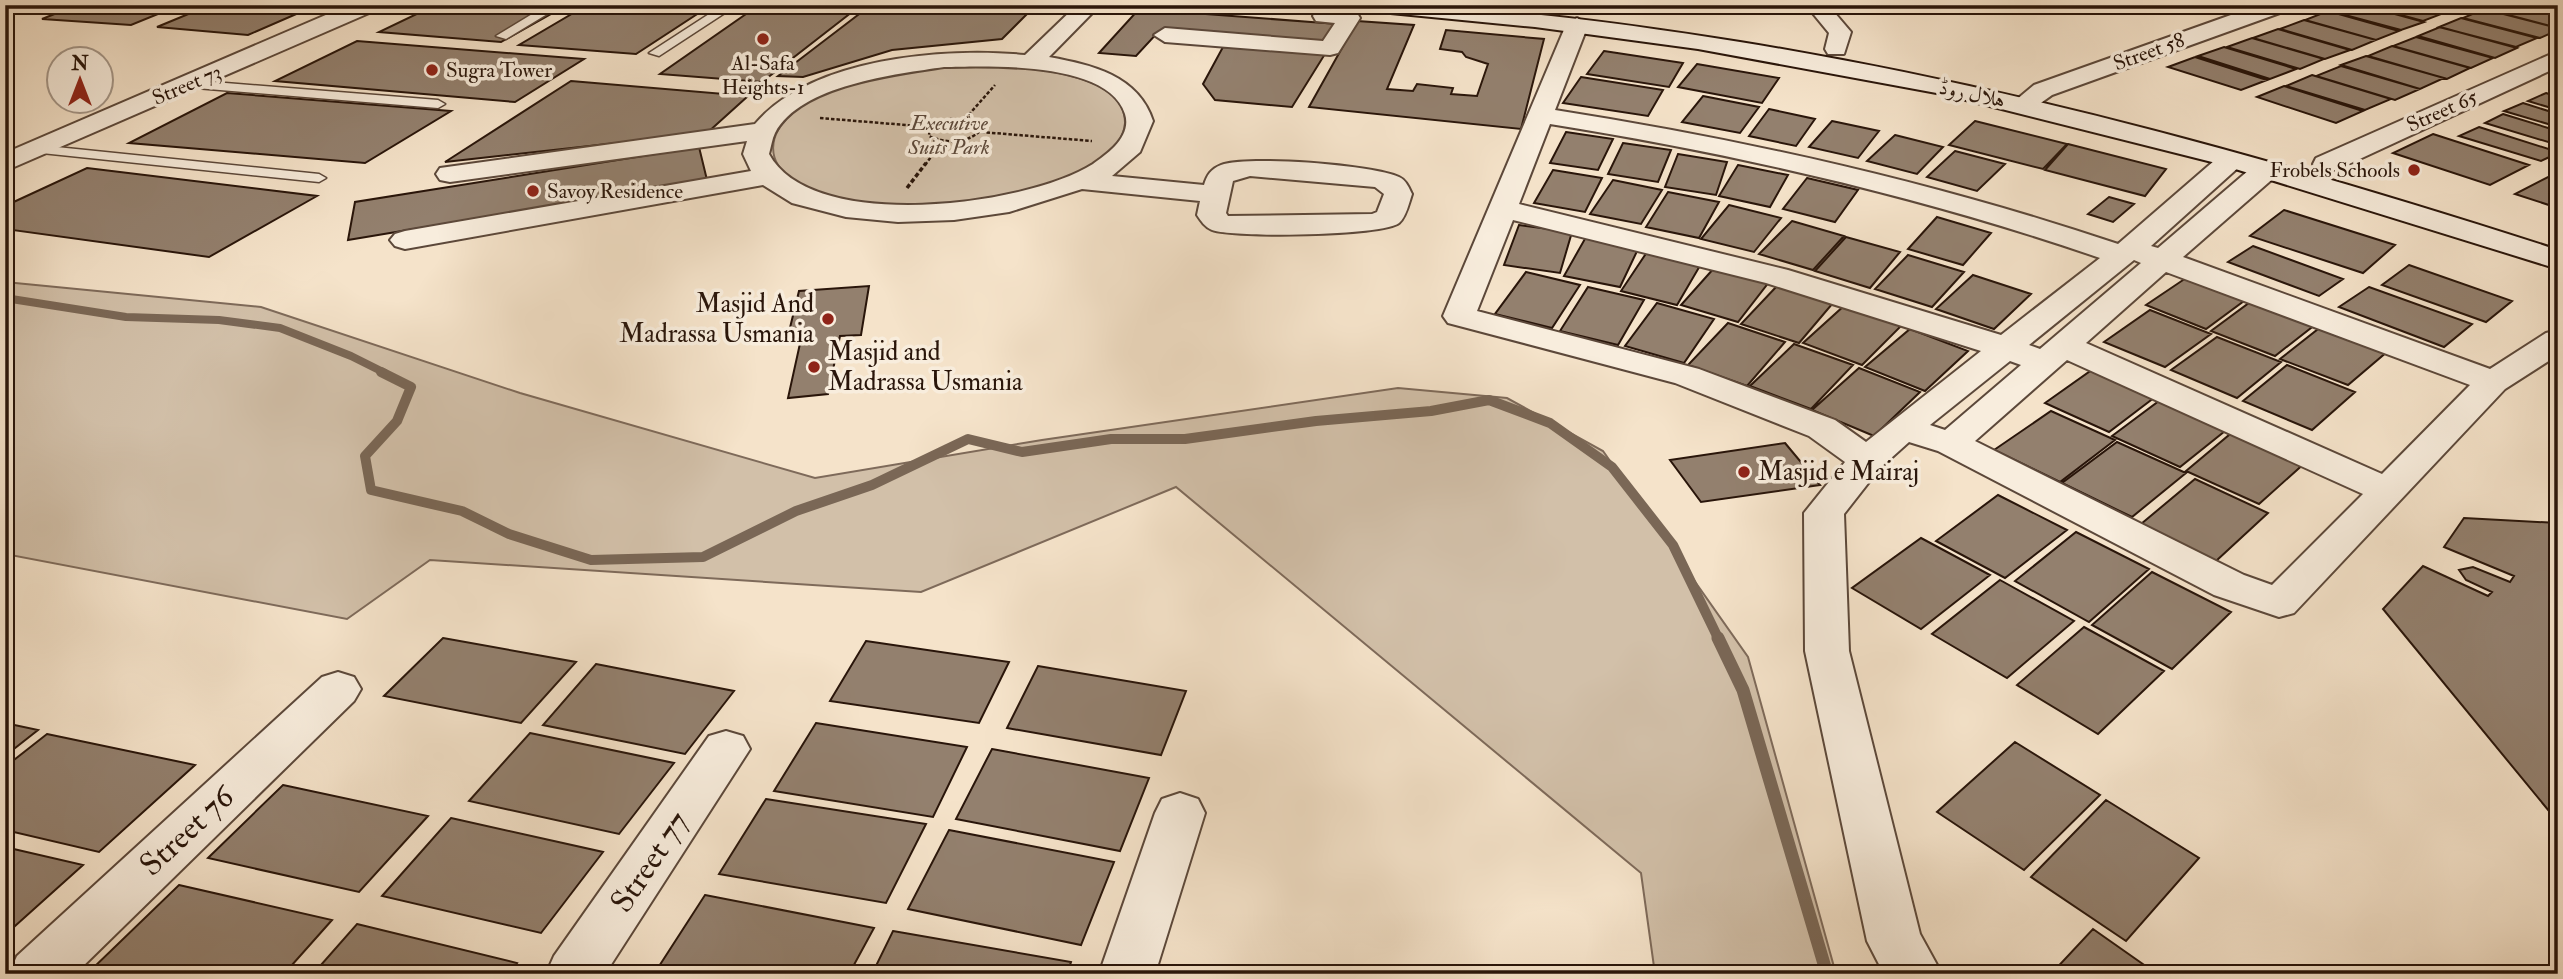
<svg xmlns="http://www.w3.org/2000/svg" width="2563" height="979" font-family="'IM FELL Double Pica',Amiri,serif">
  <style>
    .green { fill: #d2c0a9; stroke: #7e6a5a; stroke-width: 2 }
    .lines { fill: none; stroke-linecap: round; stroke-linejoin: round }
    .stream-far2 { stroke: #7a6756; stroke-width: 8 }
    .stream-far1 { stroke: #7a6756; stroke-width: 10 }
    .stream { stroke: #7a6756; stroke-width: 13 }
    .building { fill: #93806e; stroke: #29150a; stroke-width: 2 }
    .lane-casing { stroke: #5c483a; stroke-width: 3 }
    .street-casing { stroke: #5c483a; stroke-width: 4 }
    .secondary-casing { stroke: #29150a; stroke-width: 4 }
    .path-far1 { stroke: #29150a; stroke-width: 2.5; stroke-dasharray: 3.5 2; stroke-linecap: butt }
    .path { stroke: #29150a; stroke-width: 3.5; stroke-dasharray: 4.5 2.5; stroke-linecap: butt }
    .lane { fill: #f8eddd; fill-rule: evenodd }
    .street { fill: #f8eddd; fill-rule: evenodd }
    .secondary { fill: #f8eddd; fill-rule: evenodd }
    .poi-dot { fill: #8f2418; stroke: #f8eddd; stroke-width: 2.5 }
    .labels { text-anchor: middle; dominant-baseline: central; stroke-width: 7; stroke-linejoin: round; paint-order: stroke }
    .far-street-label { font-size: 21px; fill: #29150a; stroke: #f8eddd }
    .far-poi-label { font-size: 21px; fill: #29150a; stroke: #f8eddd; text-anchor: start }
    .far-park-label { font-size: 21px; font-style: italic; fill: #5c483a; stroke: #f8eddd }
    .poi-label { font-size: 26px; fill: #29150a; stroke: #f8eddd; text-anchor: start }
    .near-street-label { font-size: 32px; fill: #29150a; stroke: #f8eddd }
  </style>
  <rect width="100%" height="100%" fill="#f5e3ca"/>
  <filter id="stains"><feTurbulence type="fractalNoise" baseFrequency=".00286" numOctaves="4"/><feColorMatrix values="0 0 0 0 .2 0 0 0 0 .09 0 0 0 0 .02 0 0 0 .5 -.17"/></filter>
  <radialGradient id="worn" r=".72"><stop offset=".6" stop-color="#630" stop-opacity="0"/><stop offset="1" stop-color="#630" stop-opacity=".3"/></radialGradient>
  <!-- green -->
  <path class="green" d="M947 65C985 66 1126 62 1125 123 1124 140 1109 155 1094 163 1072 177 1047 187 1021 194 966 207 814 219 778 165 771 154 772 141 778 130 809 81 895 75 947 65Z
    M5 282 261 307 520 393 815 478 1042 440 1398 388 1507 398 1603 451 1748 657 1836 974H1655L1641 873 1176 487 921 592 430 560 347 619 5 554Z"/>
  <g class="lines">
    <!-- stream-far2 -->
    <path class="stream-far2" d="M5 298 126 317 219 320 280 328 351 356 385 373"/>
    <!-- stream-far1 -->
    <path class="stream-far1" d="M381 372 411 387 397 421 365 456 371 490 462 511 509 534 591 560 703 557 796 511 872 485 968 439 1022 452 1111 439H1185L1316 421 1431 411 1489 400 1550 423 1612 467 1673 545 1719 640"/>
    <!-- stream -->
    <path class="stream" d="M1718 638 1743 690 1827 974"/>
  </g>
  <!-- building -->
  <path class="building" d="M77 5H180L131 25 42 19Z
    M210 5H317L248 35 157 27Z
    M485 5H567L501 42 379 32 427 9 471 12Z
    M587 5H711L636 54 519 45Z
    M759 5H861L762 82 660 74Z
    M871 5H1036L1002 39 892 50 803 77 778 76Z
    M2345 5H2362L2424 22 2401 30 2330 11Z
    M2364 5H2416L2444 13 2423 21Z
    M2420 5H2464L2447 12Z
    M2490 5H2523L2558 14V28L2482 8Z
    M1139 9 1338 24 1325 44 1159 31 1136 56 1099 53Z
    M2484 9 2558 28V30L2540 38 2463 18Z
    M2328 11 2399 31 2376 40 2305 20Z
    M2461 18 2537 38 2516 47 2439 27Z
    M2304 20 2376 40 2352 50 2280 29Z
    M1357 21 1414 25 1387 89 1413 91 1417 84 1453 88 1451 94 1477 96 1488 64 1466 57 1462 52 1440 49 1446 30 1544 39 1521 129 1309 107Z
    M2440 27 2517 48 2495 58 2418 36Z
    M2278 29 2350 50 2325 59 2253 38Z
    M2416 37 2493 58 2471 68 2393 46Z
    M2252 38 2324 59 2300 69 2227 47Z
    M357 41 584 59 515 102 275 81Z
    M2392 46 2470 68 2447 79 2368 56Z
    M1223 47 1325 54 1292 107 1215 100 1203 84Z
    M2224 47 2296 69 2270 79 2198 56Z
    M1604 51 1683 63 1669 87 1587 74Z
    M2366 56 2444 78 2420 89 2341 65Z
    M2195 57 2267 80 2241 90 2168 67Z
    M1697 64 1779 78 1762 103 1678 87Z
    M2341 66 2420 89 2395 100 2316 76Z
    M2312 75 2391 99 2365 110 2286 86Z
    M1581 77 1663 90 1648 116 1563 103Z
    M571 81 748 96 707 133 445 162Z
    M2284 86 2363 111 2336 123 2257 97Z
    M227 93 451 111 365 163 129 143Z
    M2546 93 2558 97V110L2528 101Z
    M1703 96 1759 107 1740 133 1682 122Z
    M2523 103 2558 114V127L2504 111Z
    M1769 109 1815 119 1796 146 1749 136Z
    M2503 114 2558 131V145L2485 123Z
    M1832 121 1879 131 1858 158 1809 147Z
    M1975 121 2067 144 2043 169 1949 145Z
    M2479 127 2558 152V153L2541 161 2459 136Z
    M1566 132 1613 139 1598 170 1550 163Z
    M2433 134 2529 165 2490 185 2393 153Z
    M1895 135 1943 147 1917 174 1867 161Z
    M1623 143 1671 150 1658 182 1608 174Z
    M2068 144 2166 169 2145 196 2045 170Z
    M699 147 707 180 348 240 355 202Z
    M1955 151 2005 164 1977 191 1927 177Z
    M1678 154 1727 162 1716 195 1665 187Z
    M1738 165 1788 175 1770 207 1719 196Z
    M87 168 317 196 209 257 5 229V206Z
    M1553 170 1602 178 1585 212 1534 203Z
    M2554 174 2558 175V208L2515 194Z
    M1807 178 1858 190 1835 222 1783 209Z
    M1613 180 1662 190 1641 224 1590 214Z
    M1668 192 1719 202 1699 238 1646 227Z
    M2109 197 2134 204 2113 222 2088 214Z
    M1729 205 1781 218 1754 252 1701 239Z
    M2284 210 2395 245 2363 273 2250 236Z
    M1937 217 1991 233 1963 265 1908 249Z
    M1792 221 1844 236 1813 270 1759 254Z
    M1519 225 1572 232 1560 273 1504 265Z
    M1586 237 1639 247 1620 287 1564 276Z
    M1846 237 1900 252 1870 288 1815 271Z
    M2253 246 2343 279 2319 296 2228 262Z
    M1647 252 1701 264 1677 305 1621 291Z
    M1908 255 1964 272 1932 307 1875 289Z
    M2409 265 2512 301 2486 322 2382 285Z
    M1715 267 1769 282 1738 322 1681 305Z
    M1526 272 1580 285 1552 328 1495 314Z
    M1973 275 2031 294 1994 329 1936 309Z
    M2189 276 2248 298 2206 329 2146 305Z
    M869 286 861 335 840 336 828 394 788 398 801 339 787 340 799 291Z
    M1777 286 1833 303 1799 343 1741 324Z
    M1588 287 1644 300 1618 345 1560 331Z
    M2369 287 2472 324 2444 347 2339 307Z
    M2253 300 2316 324 2275 356 2211 331Z
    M1657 303 1714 319 1684 363 1625 346Z
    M1845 305 1902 325 1862 365 1803 343Z
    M2150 310 2211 334 2165 367 2104 342Z
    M1728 323 1785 342 1747 386 1688 365Z
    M2322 326 2388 351 2348 385 2280 359Z
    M1910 329 1968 351 1925 391 1865 367Z
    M2217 337 2281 362 2237 398 2171 370Z
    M1794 344 1853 365 1811 409 1750 386Z
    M2287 365 2355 392 2312 430 2243 401Z
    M2096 367 2159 394 2109 432 2045 403Z
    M1859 368 1920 392 1874 436 1812 410Z
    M2163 398 2230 427 2180 467 2112 436Z
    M2051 411 2115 440 2060 482 1994 450Z
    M2235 430 2307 461 2259 504 2186 471Z
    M2117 442 2186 473 2132 517 2062 483Z
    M1785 443 1820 485 1701 502 1670 460Z
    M2195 479 2268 513 2216 561 2141 524Z
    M1998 495 2067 530 2005 578 1936 541Z
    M2464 518 2558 523V822L2383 609 2423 566 2488 596 2492 592 2466 580 2459 570 2473 567 2510 582 2514 576 2444 547Z
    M2076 532 2149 569 2089 622 2015 581Z
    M1921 538 1990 575 1921 629 1852 588Z
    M2152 572 2231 612 2172 669 2092 625Z
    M2000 580 2074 621 2007 678 1932 634Z
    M2084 627 2164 671 2098 734 2017 685Z
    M443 638 576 662 521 723 384 696Z
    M866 641 1009 662 979 723 830 701Z
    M596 664 734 691 685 754 543 725Z
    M1038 666 1186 691 1161 755 1007 728Z
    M5 723 38 730 5 756Z
    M816 723 967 747 933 817 774 791Z
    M530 733 674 763 619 834 469 801Z
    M47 734 195 765 99 852 5 830V767Z
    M2015 742 2100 795 2024 870 1937 812Z
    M992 749 1149 778 1120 851 956 819Z
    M283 785 428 816 359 892 208 858Z
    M766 799 926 824 886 903 719 874Z
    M2106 800 2199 858 2126 941 2031 877Z
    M451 818 603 852 541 933 382 896Z
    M949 830 1114 862 1081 945 908 909Z
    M5 847 83 865 5 935Z
    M179 885 332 920 284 974H105L91 970Z
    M705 895 874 928 849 974H654Z
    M357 924 517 963 509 974H313Z
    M2093 929 2157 974H2051Z
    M893 931 1071 962 1067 974H872Z"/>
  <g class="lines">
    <!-- lane casing -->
    <g class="lane-casing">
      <path id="lane" d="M31 5H47L36 10Z
        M547 5H562L506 39 496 36Z
        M723 5H737L659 56 649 53Z
        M189 80 438 100 445 104 438 108 184 87 182 84Z
        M37 145 319 174 326 178 319 182 32 152V146Z"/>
    </g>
    <!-- street casing -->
    <g class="street-casing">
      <path id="street" d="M349 5H378L376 10 5 171V153Z
        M1077 5H1100L1049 57C1092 65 1138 75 1153 121L1140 152 1112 176 1204 185C1207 175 1211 169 1221 165 1247 155 1374 165 1399 177 1406 180 1409 188 1412 194 1409 203 1406 217 1399 223 1383 236 1233 238 1212 230 1205 227 1201 221 1197 215L1200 201 1082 189 1009 212 954 220 898 222 846 217 792 203 763 185 405 249 395 246 390 240 395 234 405 231 751 171 743 154 747 141 450 182 440 180 436 174 440 168 755 124C811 58 944 47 1025 55ZM944 67C988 66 1109 61 1125 114 1132 136 1109 153 1093 164 1027 206 812 234 769 154 771 147 772 139 775 133 800 85 897 74 944 67ZM1250 176 1375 187 1384 194 1377 212 1372 214 1228 216 1226 213 1233 181Z
        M1319 5H1341L1338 11 1357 13 1360 18 1338 53 1330 55 1165 42 1154 35 1165 28 1323 41 1335 23 1316 21 1313 16Z
        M1806 5H1828L1851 32 1844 54H1828L1825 49 1829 33Z
        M2259 5H2290L2288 10 2052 95 2031 110H2013L2010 105 2034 85Z
        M1577 18 1588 25 1555 110C1746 140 1934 182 2118 244L2222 154H2240L2244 160 2240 166 2151 246 2158 248 2256 164H2276L2280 170 2276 176 2183 257 2490 369 2546 333 2558 330V355L2505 389 2294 613 2279 617 2214 595 1938 451 1909 442 1880 468 1844 514 1849 651 1920 934 1942 974H1884L1867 941 1805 651 1804 513 1845 462 1809 436 1675 383 1448 323 1443 316 1566 25ZM1550 124C1737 154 1920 196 2100 258L2001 335 1788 270 1519 204ZM1513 220 1766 283 1981 351 1866 442 1835 420 1699 369 1477 311ZM2134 260 2141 263 2040 349 2029 345ZM2166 272 2470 385 2382 474 2086 343ZM2067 360 2363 494 2272 585 2244 575 1975 441ZM2010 361 2021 365 1945 430 1930 425Z
        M2558 51V67L2336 170H2316L2313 164 2316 158Z
        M338 672 354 677 361 689 354 701 75 974H9L17 956 322 677Z
        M726 731 743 736 750 749 605 974H546L554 956 709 736Z
        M1180 793 1198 799 1205 813 1155 974H1099L1155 813 1162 799Z"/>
    </g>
    <!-- secondary casing -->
    <g class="secondary-casing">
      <path id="secondary" d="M1360 5C1487 5 1613 22 1740 42 2018 87 2289 163 2558 250V269L2216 163 1942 94 1698 49 1535 27 1370 11Z"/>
    </g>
    <!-- path-far1 -->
    <path class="path-far1" d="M820 118 930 127
      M951 119 976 121 982 129C968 144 947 144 929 136L930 127Z
      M965 119 995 85
      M981 132 1092 141
      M925 165 943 141"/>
    <!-- path -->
    <path class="path" d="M907 188 926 163"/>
    <!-- lane -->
    <use href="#lane" class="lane"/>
    <!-- street -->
    <use href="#street" class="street"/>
    <!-- secondary -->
    <use href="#secondary" class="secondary"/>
  </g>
  <!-- markers -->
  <g class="poi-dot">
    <circle cx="763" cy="39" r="7"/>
    <circle cx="432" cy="70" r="7"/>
    <circle cx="2414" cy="170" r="7"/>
    <circle cx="533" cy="191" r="7"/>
    <circle cx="828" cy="319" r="7"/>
    <circle cx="814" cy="367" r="7"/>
    <circle cx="1744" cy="472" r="7"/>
  </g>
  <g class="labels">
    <!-- far-street labels -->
    <g class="far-street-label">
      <text transform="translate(2149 52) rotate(-20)">Street 58</text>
      <text transform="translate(187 85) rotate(-23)">Street 73</text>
      <text transform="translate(1972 94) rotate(12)">ہلال روڈ</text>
      <text transform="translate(2442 111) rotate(-24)">Street 65</text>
    </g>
    <!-- far-poi labels -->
    <g class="far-poi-label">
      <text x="763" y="63" text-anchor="middle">Al-Safa<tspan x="763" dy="24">Heights-1</tspan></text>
      <text x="446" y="70">Sugra Tower</text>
      <text x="2400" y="170" text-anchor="end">Frobels Schools</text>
      <text x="547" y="191">Savoy Residence</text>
    </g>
    <!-- far-park labels -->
    <g class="far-park-label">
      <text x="949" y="123">Executive<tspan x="949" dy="24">Suits Park</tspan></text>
    </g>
    <!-- poi labels -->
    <g class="poi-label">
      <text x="814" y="304" text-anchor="end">Masjid And<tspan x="814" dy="30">Madrassa Usmania</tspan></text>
      <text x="828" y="352">Masjid and<tspan x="828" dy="30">Madrassa Usmania</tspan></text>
      <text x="1758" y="472">Masjid e Mairaj</text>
    </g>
    <!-- near-street labels -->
    <g class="near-street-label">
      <text transform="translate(187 831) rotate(-43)">Street 76</text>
      <text transform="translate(650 862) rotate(-56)">Street 77</text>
    </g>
  </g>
  <!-- margin -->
  <rect width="2563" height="979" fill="none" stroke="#f5e3ca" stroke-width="28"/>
  <rect x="7" y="7" width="2549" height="965" fill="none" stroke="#29150a" stroke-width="3.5"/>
  <rect x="14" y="14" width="2535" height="951" fill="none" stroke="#29150a" stroke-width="2"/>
  <!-- north arrow -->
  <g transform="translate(80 80)"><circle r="33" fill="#f8eddd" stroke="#a59789" stroke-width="2"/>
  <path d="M0-5L12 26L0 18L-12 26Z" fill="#8f2418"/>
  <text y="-10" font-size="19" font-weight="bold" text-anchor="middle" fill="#29150a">N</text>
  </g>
  <rect width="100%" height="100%" filter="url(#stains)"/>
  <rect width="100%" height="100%" fill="url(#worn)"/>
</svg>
